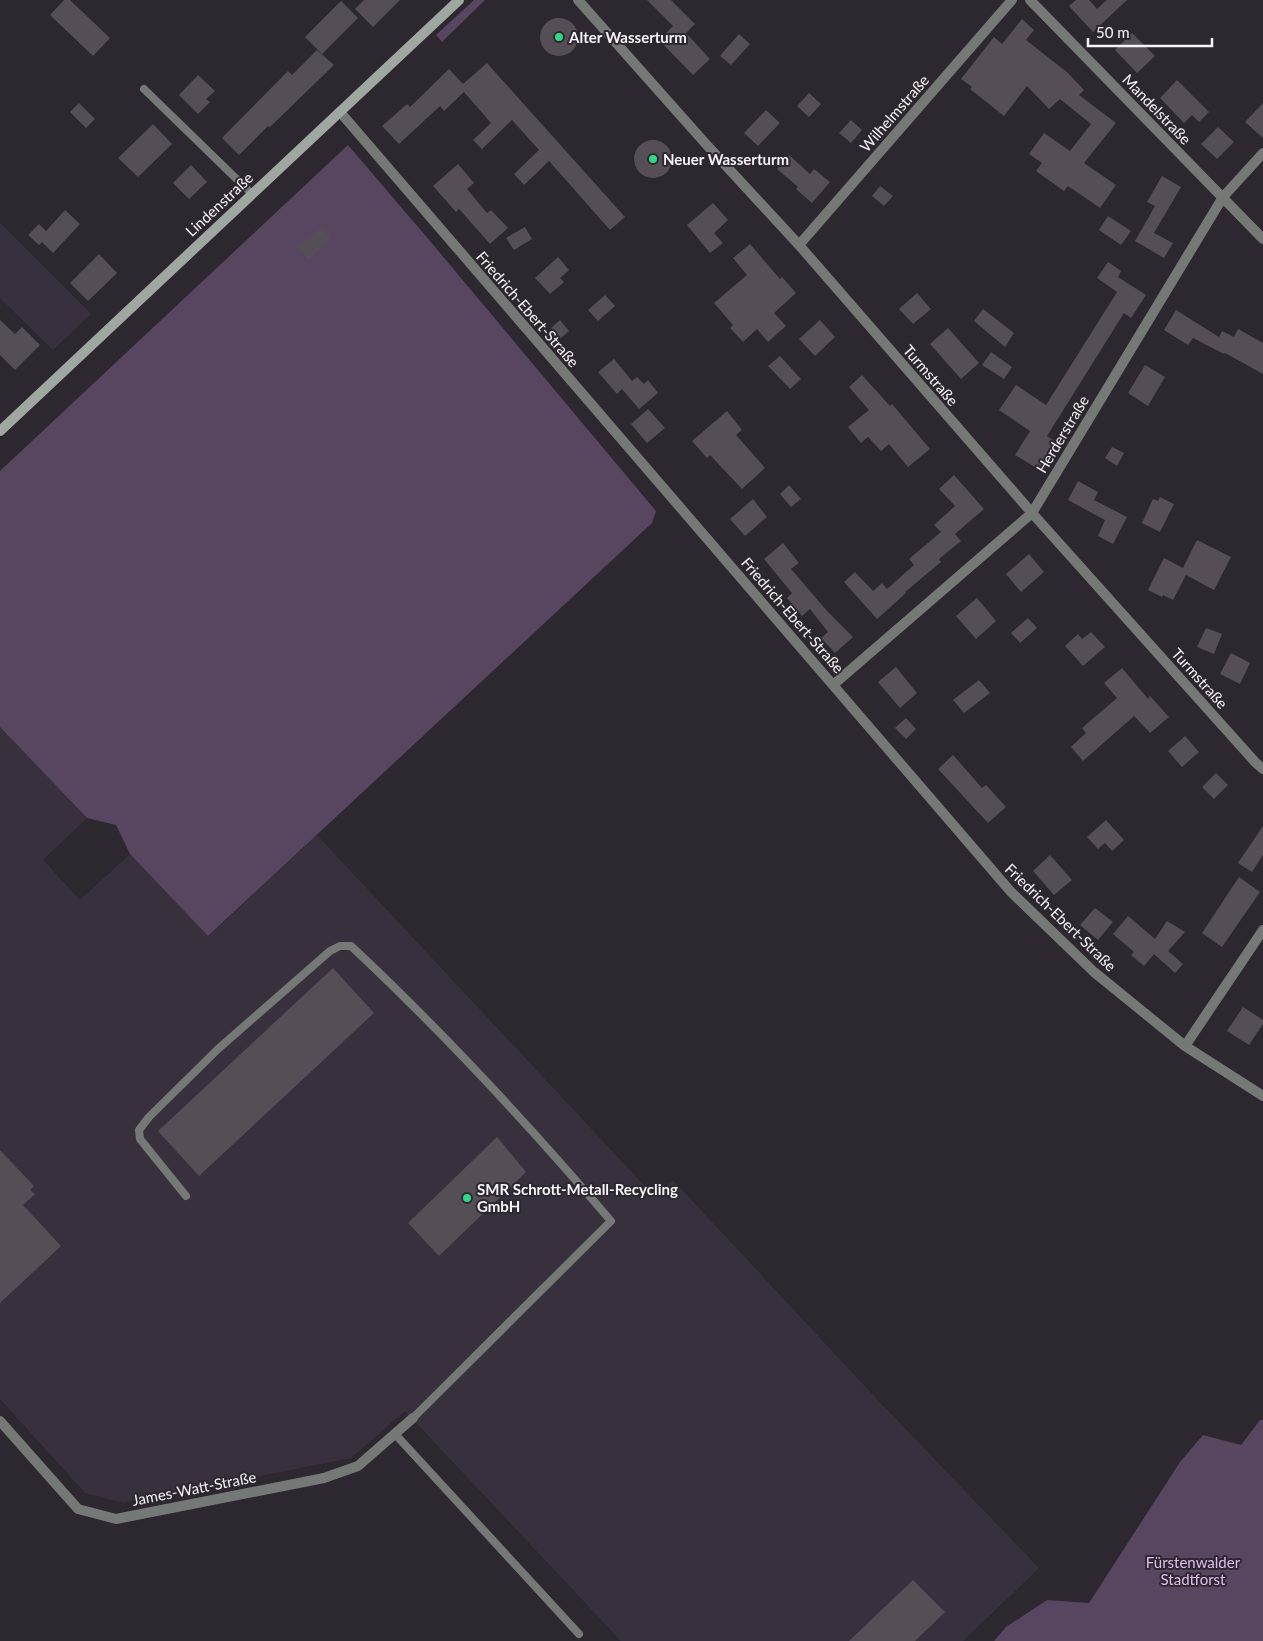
<svg xmlns="http://www.w3.org/2000/svg" width="1263" height="1641" font-family="Lato,sans-serif">
  <style>
    .built { fill: #39303d }
    .green { fill: #58455f }
    .building { fill: #554e57 }
    .lines { fill: none; stroke-linecap: round; stroke-linejoin: round }
    .lane { stroke: #757976; stroke-width: 8 }
    .street { stroke: #757976; stroke-width: 10 }
    .secondary { stroke: #9fa7a1; stroke-width: 10 }
    .poi-dot { fill: #30d882; stroke: #2d272f; stroke-width: 2 }
    .labels { text-anchor: middle; dominant-baseline: central; stroke-width: 4; stroke-linejoin: round; paint-order: stroke }
    .poi-label { font-size: 15px; font-weight: bold; fill: #f7f3f8; stroke: #2d272f; text-anchor: start }
    .street-label { font-size: 15px; fill: #f7f3f8; stroke: #2d272f }
    .park-label { font-size: 15px; fill: #e4bcf3; stroke: #2d272f }
  </style>
  <rect width="100%" height="100%" fill="#2d272f"/>
  <!-- built -->
  <path class="built" d="M0 223 91 314 53 350 0 298Z
    M0 727 87 818 43 860 80 900 130 854 209 936 317 835 654 1196 673 1180 873 1395 1039 1568 963 1641H621L405 1411 351 1458 123 1503 85 1493 0 1399Z"/>
  <!-- green -->
  <path class="green" d="M474 0H485L442 42 436 35Z
    M348 145 430 241 656 511 652 523 208 936 130 854 116 825 87 818 0 727V471Z
    M1260 1420H1263V1641H994L1006 1627 1047 1600 1089 1603 1180 1462 1203 1435 1241 1445Z"/>
  <!-- building -->
  <path class="building" d="M64 0H70L110 38 93 56 50 15Z
    M364 0H400L373 27 355 9Z
    M647 0H671L695 24 686 33 710 59 693 75 659 40 673 26Z
    M1076 0H1089L1097 9 1107 0H1127L1093 32 1069 6Z
    M341 1 358 18 322 54 305 37Z
    M540 37a19 19 0 1 1 38 0a19 19 0 1 1-38 0Z
    M1022 19 1034 30 1026 40 1068 73 1084 90 1079 95 1116 123 1084 163 1116 185 1100 208 1068 186 1064 191 1036 171 1042 163 1029 154 1044 133 1070 151 1091 124 1060 99 1049 109 1027 86 1004 116 970 89 972 87 961 79 994 37 1002 44Z
    M1132 33 1155 56 1137 73 1115 50Z
    M739 34 750 44 731 65 720 56Z
    M317 50 334 65 270 127 268 126 239 155 222 138 288 71 292 75Z
    M487 63 625 217 610 230 549 161 524 185 514 174 539 150 512 120 482 149 473 140 491 123 464 92 444 111 440 106 399 144 382 126 407 104 410 107 449 69 463 84Z
    M198 75 215 91 206 99 210 102 198 114 179 95Z
    M1177 80 1209 112 1199 122 1192 115 1184 123 1160 98Z
    M809 93 821 104 809 117 797 106Z
    M79 103 95 119 86 128 70 112Z
    M1263 103V138L1245 122Z
    M766 110 780 123 758 146 744 133Z
    M851 120 862 130 851 143 839 133Z
    M153 124 172 144 138 177 118 158Z
    M1218 127 1234 142 1217 159 1201 144Z
    M634 159a19 19 0 1 1 38 0a19 19 0 1 1-38 0Z
    M789 155 810 174 814 169 830 182 812 203 796 189 798 187 777 169Z
    M458 164 474 183 467 189 487 213 491 210 508 228 490 244 459 209 456 212 433 186Z
    M191 165 207 182 189 199 173 183Z
    M1162 176 1181 187 1154 233 1173 243 1164 258 1135 241 1155 206 1147 202Z
    M880 186 893 196 884 206 872 196Z
    M713 203 728 220 714 233 723 243 710 253 687 225Z
    M65 210 80 224 53 253 42 242 39 245 28 235 39 224 46 231Z
    M1108 216 1131 231 1121 245 1099 230Z
    M525 227 532 239 514 250 506 238Z
    M322 228 329 236V241L309 260 297 247Z
    M750 244 780 279 782 277 796 293 774 313 786 326 768 342 757 329 743 342 730 328 733 325 714 303 747 275 733 258Z
    M99 254 117 273 88 301 70 283Z
    M558 257 569 270 560 278 564 282 550 294 535 278Z
    M1108 262 1121 271 1118 277 1146 295 1131 318 1124 313 1047 436 1061 445 1043 472 1015 455 1030 431 999 410 1016 385 1046 405 1117 292 1097 278Z
    M917 293 931 309 913 324 899 309Z
    M605 295 615 306 598 321 588 310Z
    M983 309 1014 333 1005 347 974 321Z
    M1176 310 1219 337 1222 331 1234 337 1238 329 1263 343V374L1225 353 1224 354 1193 338 1188 345 1164 330Z
    M0 320 15 334 22 327 40 345 15 370 0 355Z
    M560 320 569 331 560 339 551 328Z
    M820 320 835 337 815 356 799 339Z
    M948 328 979 363 961 379 930 344Z
    M991 352 1012 367 1004 379 982 365Z
    M780 356 801 379 790 389 768 366Z
    M614 359 632 381 637 377 644 384 648 380 658 393 639 409 622 389 617 394 598 372Z
    M1145 365 1165 377 1148 406 1128 393Z
    M862 375 890 406 892 404 930 449 908 467 889 444 881 451 868 437 861 443 848 427 869 410 849 387Z
    M648 409 665 428 647 443 631 424Z
    M727 411 742 430 736 435 765 468 742 489 710 455 707 458 692 441Z
    M1112 447 1124 453 1117 466 1105 458Z
    M954 475 984 509 955 534 961 541 939 559 941 562 905 592 906 593 877 619 844 582 855 572 873 591 882 583 887 589 914 565 909 559 941 532 934 525 955 506 939 489Z
    M1078 481 1098 492 1094 500 1127 517 1113 544 1098 536 1105 520 1068 500Z
    M789 485 801 499 791 507 780 494Z
    M1160 497 1174 504 1160 532 1142 523 1153 499 1158 501Z
    M753 499 767 517 745 536 730 519Z
    M1197 540 1231 557 1214 590 1186 575 1173 600 1163 595 1162 597 1148 590 1164 558 1183 568Z
    M783 543 799 563 791 569 828 612 853 637 835 653 821 638 828 632 810 609 802 616 787 598 792 593 764 559Z
    M1029 554 1044 572 1021 592 1006 574Z
    M977 598 996 621 976 639 956 616Z
    M1028 618 1037 628 1020 643 1011 633Z
    M1206 628 1222 634 1214 654 1197 647Z
    M1091 632 1105 647 1083 666 1065 646 1078 634 1082 639Z
    M1231 653 1250 663 1240 684 1220 674Z
    M896 667 917 693 900 708 878 682Z
    M1122 668 1148 699 1150 696 1169 717 1150 733 1134 716 1083 761 1071 747 1086 733 1082 728 1117 698 1104 683Z
    M979 680 990 693 964 713 953 700Z
    M906 718 916 729 906 739 895 728Z
    M1185 736 1199 752 1182 767 1168 751Z
    M953 755 982 788 986 785 1006 807 988 823 938 769Z
    M1216 773 1228 785 1214 799 1202 787Z
    M1106 820 1124 840 1112 851 1105 843 1098 849 1087 837Z
    M1263 826V855L1252 872 1238 863Z
    M1050 855 1072 880 1054 895 1033 871Z
    M1239 877 1260 892 1222 947 1202 933Z
    M1095 908 1113 922 1098 940 1080 925Z
    M1128 916 1155 939 1167 921 1185 932 1168 951 1183 964 1175 973 1154 954 1144 966 1131 955 1134 952 1113 934Z
    M333 968 374 1013 199 1176 158 1131Z
    M1243 1007 1263 1020V1024L1249 1045 1227 1031Z
    M497 1137 526 1172 439 1256 408 1223Z
    M0 1150 34 1186 30 1190 35 1194 23 1205 61 1246 0 1303Z
    M913 1580 945 1612 915 1641H849Z"/>
  <g class="lines">
    <!-- lane -->
    <path class="lane" d="M144 89 252 194
      M186 1196 140 1139 139 1130 149 1117 218 1049 330 951 340 946H351C443 1032 529 1125 611 1221L413 1418
      M395 1434 579 1634"/>
    <!-- street -->
    <path class="street" d="M578 0 705 143 799 245 1032 513 1256 763 1263 769
      M1030 0 1263 239
      M340 112 1011 892 1094 972 1185 1046 1263 1096
      M799 245 1012 0
      M833 685 1032 513 1223 197 1263 153
      M1185 1046 1263 930
      M0 1421 78 1509 116 1519 324 1478 358 1466 413 1418"/>
    <!-- secondary -->
    <path class="secondary" d="M0 431 459 0"/>
  </g>
  <!-- markers -->
  <g class="poi-dot">
    <circle cx="559" cy="37" r="5"/>
    <circle cx="653" cy="159" r="5"/>
    <circle cx="467" cy="1198" r="5"/>
  </g>
  <g class="labels">
    <!-- poi labels -->
    <g class="poi-label">
      <text x="569" y="37">Alter Wasserturm</text>
      <text x="663" y="159">Neuer Wasserturm</text>
      <text x="477" y="1189">SMR Schrott-Metall-Recycling<tspan x="477" dy="17">GmbH</tspan></text>
    </g>
    <!-- street labels -->
    <g class="street-label">
      <text transform="translate(1157 109) rotate(46)">Mandelstraße</text>
      <text transform="translate(894 113) rotate(-49)">Wilhelmstraße</text>
      <text transform="translate(219 204) rotate(-43)">Lindenstraße</text>
      <text transform="translate(528 309) rotate(49)">Friedrich-Ebert-Straße</text>
      <text transform="translate(931 375) rotate(49)">Turmstraße</text>
      <text transform="translate(1062 434) rotate(-59)">Herderstraße</text>
      <text transform="translate(793 615) rotate(49)">Friedrich-Ebert-Straße</text>
      <text transform="translate(1200 678) rotate(48)">Turmstraße</text>
      <text transform="translate(1061 917) rotate(44)">Friedrich-Ebert-Straße</text>
      <text transform="translate(194 1488) rotate(-11)">James-Watt-Straße</text>
    </g>
    <!-- park labels -->
    <g class="park-label">
      <text x="1193" y="1562">Fürstenwalder<tspan x="1193" dy="17">Stadtforst</tspan></text>
    </g>
  </g>
  <!-- scale -->
  <path d="M1088 38v8h124v-8" fill="none" stroke="#f7f3f8" stroke-width="2.5"/>
  <text x="1096" y="38" font-size="15" fill="#f7f3f8" stroke="#2d272f" stroke-width="4" paint-order="stroke">50 m</text>
</svg>
